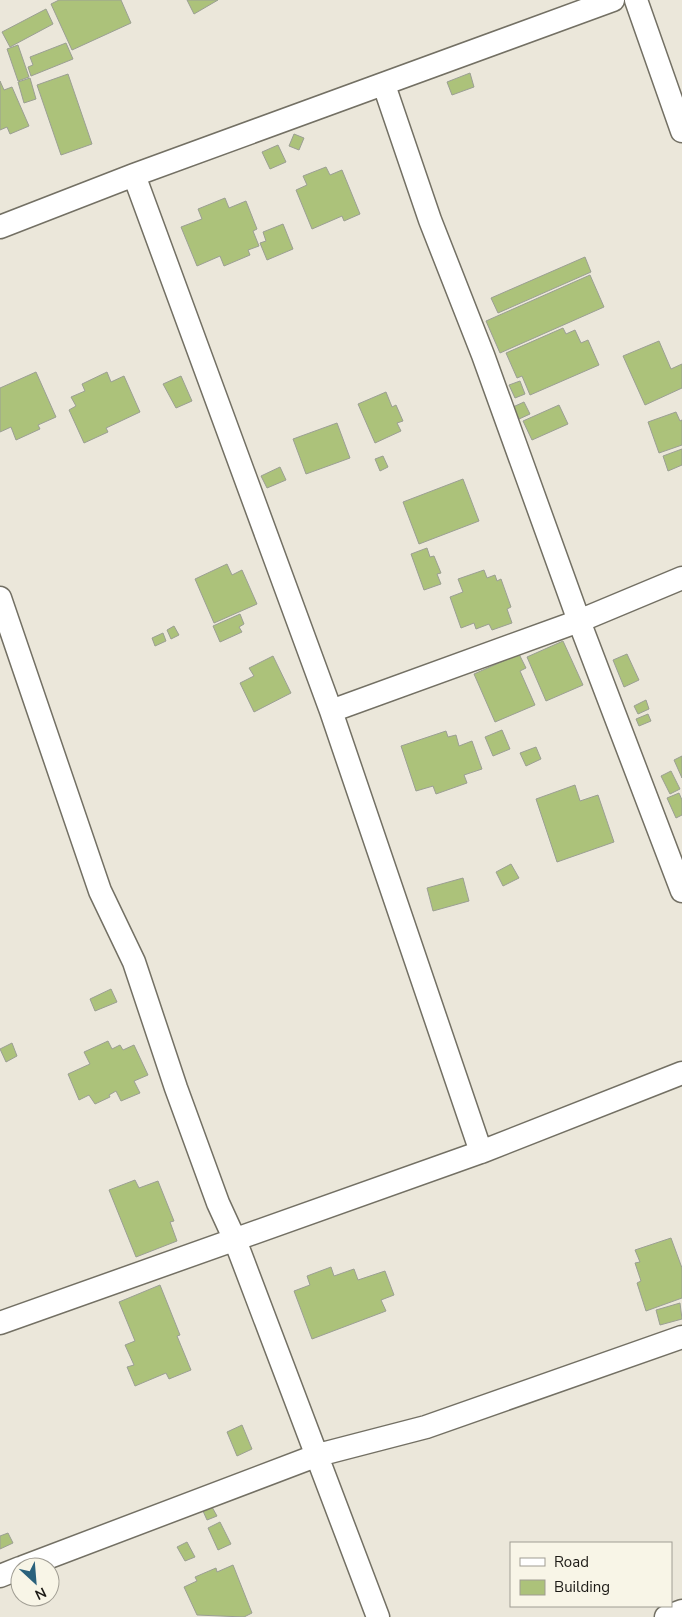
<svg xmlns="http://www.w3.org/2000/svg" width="682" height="1617" font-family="'Nunito Sans',sans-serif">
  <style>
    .building { fill: #acc27a; stroke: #9b9f93 }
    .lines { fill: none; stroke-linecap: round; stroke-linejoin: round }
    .street-casing { stroke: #737064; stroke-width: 25 }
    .street { stroke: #fff; stroke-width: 22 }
  </style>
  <rect width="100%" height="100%" fill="#ebe7da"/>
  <!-- building -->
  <path class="building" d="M59 0H121L131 23 72 50 51 4Z
    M187 0H218L194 14Z
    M46 9 53 24 10 47 2 32Z
    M66 43 73 59 31 76 28 67 33 65 30 57Z
    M18 45 29 77 18 81 7 49Z
    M470 73 474 87 452 95 447 82Z
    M68 74 92 144 61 155 37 85Z
    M30 78 36 99 24 103 18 82Z
    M0 81 4 90 12 87 29 126 10 134 7 127 0 130Z
    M294 134 304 138 299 150 289 146Z
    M278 145 286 162 270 169 262 152Z
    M326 167 330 175 342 170 360 214 344 221 342 216 312 229 296 190 307 185 303 176Z
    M225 198 229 208 246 201 257 229 253 231 259 246 248 250 250 255 224 266 220 256 197 266 181 227 202 219 198 209Z
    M283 224 293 249 267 260 260 243 266 241 263 232Z
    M585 257 591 272 498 313 491 298Z
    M590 275 604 307 500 353 486 321Z
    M563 328 566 334 575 330 581 343 588 340 599 365 530 395 522 376 517 378 506 353Z
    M659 341 671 369 682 364V388L645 405 623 356Z
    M36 372 56 417 38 425 40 429 16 440 11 427 0 432V388Z
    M107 372 111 382 124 376 140 412 106 428 108 432 84 443 69 410 76 406 71 397 85 391 82 384Z
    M181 376 192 401 176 408 163 384Z
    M520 381 525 394 515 398 509 385Z
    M386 392 392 407 396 405 403 421 397 423 401 431 375 443 358 404Z
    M524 402 530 414 519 419 513 407Z
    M559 405 568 424 532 440 523 421Z
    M676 412 680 421 682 420V445L659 453 648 422Z
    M337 423 350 458 306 474 293 439Z
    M682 449V465L668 471 663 456Z
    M383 456 388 467 380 471 375 459Z
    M280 467 286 480 267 488 261 476Z
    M463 479 479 521 419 544 403 502Z
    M427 548 430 557 434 556 441 573 437 574 441 584 424 590 411 554Z
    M227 564 232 575 242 570 257 604 214 623 195 579Z
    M484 570 487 578 495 575 497 581 501 579 511 607 507 609 512 623 492 630 489 624 476 629 474 623 461 628 450 597 463 592 458 579Z
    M240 614 244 624 239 627 242 632 220 642 213 626Z
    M174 626 179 635 171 639 167 630Z
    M163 633 166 641 155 646 152 638Z
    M563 641 583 685 546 701 527 657Z
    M519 654 526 668 520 671 535 705 495 722 474 674Z
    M627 654 639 680 624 687 613 660Z
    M273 656 291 693 254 712 240 683 254 676 249 668Z
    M646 700 649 709 638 714 634 706Z
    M648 714 651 721 639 726 636 719Z
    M502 730 510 749 493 756 485 737Z
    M446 731 448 737 456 735 459 746 472 741 482 769 464 775 467 783 436 794 433 786 416 791 401 746Z
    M536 747 541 759 526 766 520 753Z
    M682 756V778L674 760Z
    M671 771 680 789 670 794 661 776Z
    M575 785 580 801 598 795 614 842 557 862 536 799Z
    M679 793 682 800V815L676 818 667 798Z
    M511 864 519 878 503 886 496 872Z
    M463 878 469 901 433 911 427 888Z
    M111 989 117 1002 95 1011 90 999Z
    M108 1041 112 1049 120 1045 123 1050 134 1045 148 1075 134 1081 140 1093 121 1101 116 1091 109 1095 110 1097 95 1104 89 1095 79 1100 68 1074 90 1064 84 1052Z
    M12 1043 17 1056 6 1062 0 1049Z
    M135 1180 139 1188 158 1181 174 1221 170 1222 177 1241 136 1257 109 1190Z
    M671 1238 682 1268V1298L646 1311 637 1283 641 1281 635 1263 640 1262 635 1250Z
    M331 1267 334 1276 354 1269 358 1280 385 1271 394 1295 381 1300 386 1311 312 1339 294 1291 310 1285 307 1276Z
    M160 1285 180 1335 177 1336 191 1370 169 1379 166 1373 135 1386 127 1367 134 1365 125 1345 135 1341 119 1302Z
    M680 1303 682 1319 660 1325 656 1310Z
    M242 1425 252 1449 237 1456 227 1432Z
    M212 1507 217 1516 207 1520 203 1511Z
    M220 1522 231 1544 218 1550 208 1528Z
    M8 1533 13 1543 0 1549V1536Z
    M187 1542 195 1557 185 1561 177 1547Z
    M233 1565 252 1613 244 1617 197 1615 184 1587 197 1581 195 1577 216 1568 217 1572Z"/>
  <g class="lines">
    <!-- street casing -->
    <g class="street-casing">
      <path id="street" d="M636 0 682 131
        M384 85 430 220 483 355 579 621 682 891
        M134 175 331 711 481 1152
        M0 227 134 175 613 0
        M0 598 100 891 134 962 176 1088 218 1203 235 1240 378 1617
        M331 711 579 621 682 578
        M0 1323 481 1152 682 1073
        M23 1567 318 1455 426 1427 682 1337
        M0 1576 20 1568
        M666 1617 682 1611"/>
    </g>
    <!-- street -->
    <use href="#street" class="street"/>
  </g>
  <!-- legend -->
  <rect x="510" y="1542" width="162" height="65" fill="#f8f5e7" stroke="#a09d93"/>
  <rect x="520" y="1558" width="25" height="8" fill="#ffffff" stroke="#a09d93"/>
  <text x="554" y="1567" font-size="15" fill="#1b1915">Road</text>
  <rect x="520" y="1580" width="25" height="15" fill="#acc27a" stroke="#a09d93"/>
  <text x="554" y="1592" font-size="15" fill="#1b1915">Building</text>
  <!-- north arrow -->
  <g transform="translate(35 1582) rotate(154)"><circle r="24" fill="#f8f5e7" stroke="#a09d93"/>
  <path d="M0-4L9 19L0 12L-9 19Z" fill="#2a617c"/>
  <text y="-8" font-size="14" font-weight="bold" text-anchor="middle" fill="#1b1915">N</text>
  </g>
</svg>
